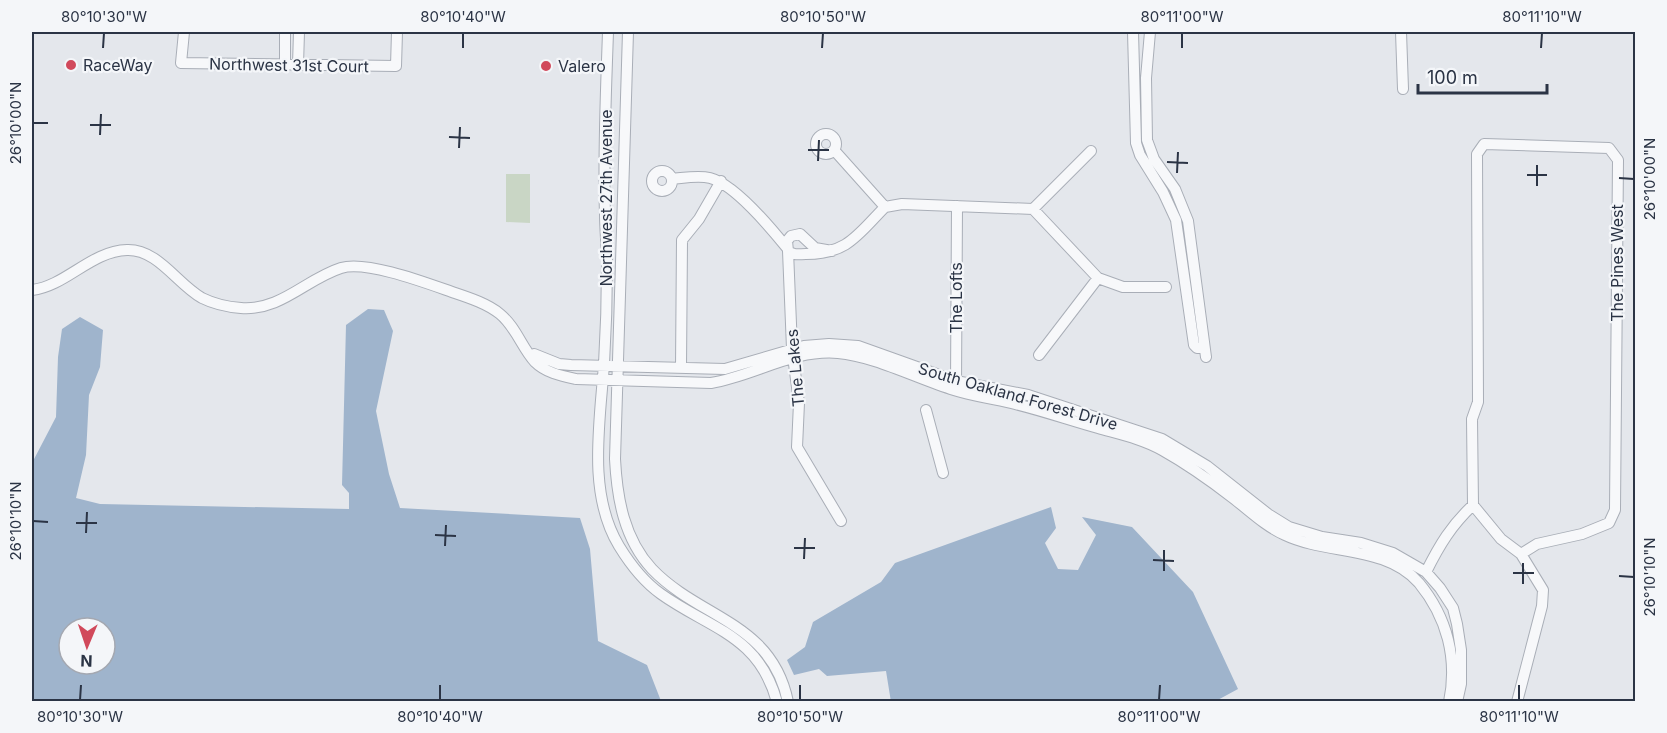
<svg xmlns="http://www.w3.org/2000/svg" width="1667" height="733" font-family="Inter,sans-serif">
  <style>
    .green { fill: #c9d6c5 }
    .water { fill: #9fb4cc; fill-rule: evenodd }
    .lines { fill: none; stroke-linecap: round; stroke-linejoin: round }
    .minor-casing { stroke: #a9aeb7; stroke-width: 12 }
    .minor { stroke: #f7f8fa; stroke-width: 10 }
    .ticks { fill: none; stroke: #2b3445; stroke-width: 2 }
    .poi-dot { fill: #d1495b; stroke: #f4f6f9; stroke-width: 2 }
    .labels { text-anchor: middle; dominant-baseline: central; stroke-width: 4.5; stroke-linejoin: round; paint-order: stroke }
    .poi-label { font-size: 16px; fill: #2b3445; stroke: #f4f6f9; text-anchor: start }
    .street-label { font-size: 16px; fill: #2b3445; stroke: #f4f6f9 }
    .neatline { fill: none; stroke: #2b3445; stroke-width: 2 }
    .ticks-label { font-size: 15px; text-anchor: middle; fill: #2b3445 }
  </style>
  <rect width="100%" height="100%" fill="#e4e7ec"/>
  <!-- green -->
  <path class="green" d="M506 174H530V223L506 222Z"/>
  <!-- water -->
  <path class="water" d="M368 309 384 310 393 331 376 411 389 474 400 508 580 518 590 549 598 641 647 665 661 701H32V463L56 417 58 357 62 329 80 317 103 330 100 367 89 395 86 455 76 498 100 504 349 509V493L342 485 346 325ZM69 628H105V664H69Z
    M1051 507 1056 528 1045 543 1058 569 1078 570 1096 535 1082 517 1132 527 1193 592 1238 689 1214 702H891L886 671 827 676 819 669 794 675 787 660 805 647 813 622 881 582 895 563Z"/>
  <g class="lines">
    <!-- minor casing -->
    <g class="minor-casing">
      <path id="minor" d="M184 32 181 63 396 66 397 32
        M608 32C606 92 603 153 605 214 605 230 607 247 607 264 607 297 606 331 604 364 600 423 587 493 619 546 630 564 644 582 661 594 710 629 759 635 777 702
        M628 32 615 459C617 498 624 539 652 569 700 619 772 622 788 702
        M1133 32 1136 143 1140 155 1163 192 1176 220 1194 345 1197 348 1204 347
        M1150 32 1146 78 1147 140 1154 159 1175 189 1188 221 1206 357
        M1401 32 1403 89
        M285 65V32
        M298 65 299 32
        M816 144a10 10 0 1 1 20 0a10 10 0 1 1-20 0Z
        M834 150 885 207
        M652 181a10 10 0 1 1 20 0a10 10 0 1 1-20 0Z
        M672 179C684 178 698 175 710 178 734 184 771 228 787 248
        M885 207 902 204 1033 209 1091 151
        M1033 209 1098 278 1123 287H1166
        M788 251 792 348 799 403 797 447 841 521
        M832 251 815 248 800 234 791 236 787 241 788 251C795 256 799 254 806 254 848 254 858 234 885 207
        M32 290C66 286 91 251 127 250 158 249 177 284 202 298 214 304 228 307 241 308 281 311 306 279 341 268 367 260 429 284 455 293 470 298 488 304 500 314 516 327 522 348 535 362 546 373 562 376 576 379L711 383C754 376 793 349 838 353 874 356 918 379 954 390 972 396 992 398 1011 403 1041 410 1069 420 1098 428 1119 434 1143 439 1162 450 1187 464 1211 481 1233 498 1250 511 1265 526 1285 535 1327 555 1386 545 1419 583 1447 617 1458 659 1449 702
        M534 354 559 364 571 365 725 369 804 346 829 344 858 346 956 381 1028 395 1162 439 1207 466 1268 514 1289 527 1322 537 1361 543 1393 553 1426 572 1440 588 1453 608 1457 624 1461 650V684L1457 702
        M1039 355 1098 278
        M681 368 682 240 699 219 721 181
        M956 385 957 206
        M926 410 943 473
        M1473 505 1472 419 1478 402 1477 154 1484 144 1609 148 1618 160 1615 510 1609 523 1582 534 1537 544 1521 554
        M1426 572C1440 544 1451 526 1473 505L1501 539 1521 554 1543 590 1542 606 1517 702"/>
    </g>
    <!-- minor -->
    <use href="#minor" class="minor"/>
  </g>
  <!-- ticks -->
  <path class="ticks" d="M103 48 104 33M463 48V33M822 48 823 33M1182 48V33M1541 48 1542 33M33 123H48M90 125H111M100 135 101 114M449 137 470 138M459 148 460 127M808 150H829M818 161 819 140M1167 162 1188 163M1177 173 1178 152M1527 175H1547M1619 178 1634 179M1537 186V165M33 521 48 522M76 523H97M86 533 87 512M435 535 456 536M445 546 446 525M794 548H815M804 559 805 538M1153 560 1174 561M1164 571V550M1513 573H1534M1619 576 1634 577M1523 584V563M80 700 81 685M440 700V685M800 700V685M1159 700 1160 685M1519 700V685"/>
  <!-- markers -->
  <g class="poi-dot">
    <circle cx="71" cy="65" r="6"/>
    <circle cx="546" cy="66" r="6"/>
  </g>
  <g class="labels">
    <!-- poi labels -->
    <g class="poi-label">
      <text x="83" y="65">RaceWay</text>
      <text x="558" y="66">Valero</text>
    </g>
    <!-- street labels -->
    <g class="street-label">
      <text transform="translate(289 65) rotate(1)">Northwest 31st Court</text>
      <text transform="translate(606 198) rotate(-90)">Northwest 27th Avenue</text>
      <text transform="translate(1617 263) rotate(-90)">The Pines West</text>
      <text transform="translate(956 298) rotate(-90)">The Lofts</text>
      <text transform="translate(795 368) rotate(-95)">The Lakes</text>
      <text transform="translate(1018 396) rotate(16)">South Oakland Forest Drive</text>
    </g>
  </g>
  <!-- border -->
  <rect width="1667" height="733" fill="none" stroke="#f4f6f9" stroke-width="66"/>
  <!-- north arrow -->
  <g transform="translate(87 646) rotate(182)"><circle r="28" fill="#f4f6f9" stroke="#a4a8b1" stroke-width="1.5"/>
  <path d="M0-4.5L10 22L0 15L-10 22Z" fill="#d1495b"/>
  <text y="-9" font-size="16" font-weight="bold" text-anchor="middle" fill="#2b3445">N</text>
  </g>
  <!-- scale -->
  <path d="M1418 84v9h129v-9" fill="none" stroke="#2b3445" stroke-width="3"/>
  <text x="1427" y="84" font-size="18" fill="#2b3445" stroke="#f4f6f9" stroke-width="4.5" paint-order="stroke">100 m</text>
  <rect x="33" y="33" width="1601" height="667" class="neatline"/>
  <g class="ticks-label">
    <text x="104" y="22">80°10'30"W</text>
    <text x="463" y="22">80°10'40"W</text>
    <text x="823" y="22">80°10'50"W</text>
    <text x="1182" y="22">80°11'00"W</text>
    <text x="1542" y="22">80°11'10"W</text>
    <text transform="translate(16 123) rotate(-90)" y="5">26°10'00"N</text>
    <text transform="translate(1650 179) rotate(-90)" y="5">26°10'00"N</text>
    <text transform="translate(16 521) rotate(-90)" y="5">26°10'10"N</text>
    <text transform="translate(1650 577) rotate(-90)" y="5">26°10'10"N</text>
    <text x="80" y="722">80°10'30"W</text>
    <text x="440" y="722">80°10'40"W</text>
    <text x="800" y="722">80°10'50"W</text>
    <text x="1159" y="722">80°11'00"W</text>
    <text x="1519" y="722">80°11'10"W</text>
  </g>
</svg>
